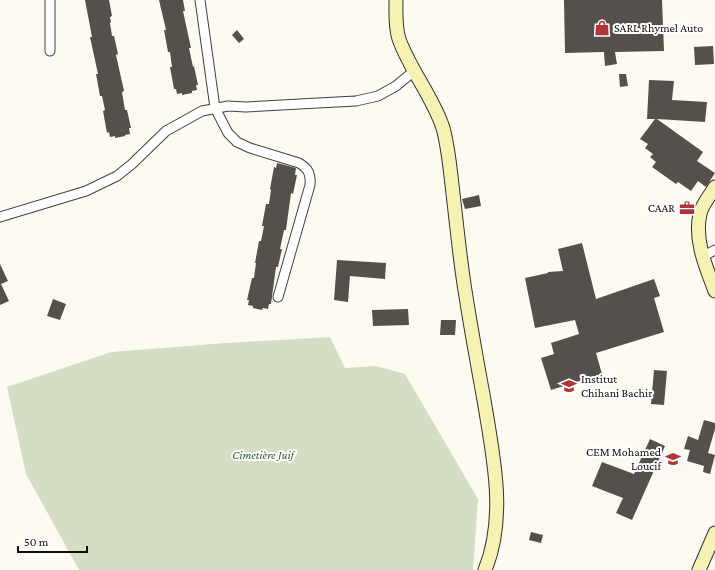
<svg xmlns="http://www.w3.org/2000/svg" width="715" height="570" font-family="'Crimson Pro',serif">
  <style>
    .cemetery { fill: #d4dec4 }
    .building { fill: #56504c }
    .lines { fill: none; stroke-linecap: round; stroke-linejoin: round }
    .minor-casing { stroke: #414141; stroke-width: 11 }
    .secondary-casing { stroke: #303030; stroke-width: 15 }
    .minor { stroke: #fff; stroke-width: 9 }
    .secondary { stroke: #f6f2b3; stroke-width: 13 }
    .labels { text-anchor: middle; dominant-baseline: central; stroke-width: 4; stroke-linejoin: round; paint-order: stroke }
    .poi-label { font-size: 12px; fill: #0e0e0e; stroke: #fff; text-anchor: start }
    .park-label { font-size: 12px; font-style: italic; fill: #2f5f26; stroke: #fff }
  </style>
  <rect width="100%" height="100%" fill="#fdfbf1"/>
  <!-- cemetery -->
  <path class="cemetery" d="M330 337 345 368 376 366 405 374 478 499 473 570H79L26 474 7 387 111 352 226 343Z"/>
  <!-- building -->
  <path class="building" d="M85 0H109L112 16 110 17 111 22 110 23 112 36H114L118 54 116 55 124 91 122 92 125 110H127L131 128H129L130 134 125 135V136L115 138V136L110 137 109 132 107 133 103 111 105 110 102 96H100L96 74H98L90 37H92Z
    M159 0H183L185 11H183L191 48H189L193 67 194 66 198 85H196L197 90 192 91V93L182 95V93L177 94 176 89H174L170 67H172L170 52H168L164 30H166Z
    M564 0H662L664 51 615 52 617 64 605 66 604 52 565 53Z
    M237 30 244 39 239 43 232 35Z
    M713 46 714 64 695 65 694 47Z
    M619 74H626L628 86 620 87Z
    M649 80 674 81 672 100 707 102 705 122 657 119 703 152 697 161 715 173 706 187 698 181 691 191 678 182 676 184 652 167 656 162 650 157 653 154 645 148 648 144 640 139 655 119H647Z
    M277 163 296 168 295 175H297L293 194 291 193 286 230H284L280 249H282L278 267H276L271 304H269L268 309 263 308 262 310 253 308V306L248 305 249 300H247L252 278H254L256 263H255L259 241H261L264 226H262L266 204H269L271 190 270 189 274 167 276 168Z
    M479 195 481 206 465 209 462 199Z
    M582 243 596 299 654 279 660 296 654 298 664 332 596 353 602 374 551 390 541 358 554 354 551 343 579 334 575 320 535 328 525 278 548 273V272L563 271 558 249Z
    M337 260 386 263 385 279 350 276 348 302 334 300Z
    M0 264 8 281 1 284 9 301 0 305Z
    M53 299 66 304 60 320 47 316Z
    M408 309 409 325 373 326 372 310Z
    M441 320H456L455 335H440Z
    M654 370 667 371 664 405 651 404Z
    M704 420 715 423V429L708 453 715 455 710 474 703 472 704 466 687 461 690 450 684 449 688 436 698 440Z
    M650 439 665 446 632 520 616 513 623 498 592 486 602 462 634 474Z
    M531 532 543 535 541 543 529 540Z"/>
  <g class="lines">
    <!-- minor casing -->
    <g class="minor-casing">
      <path id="minor" d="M50 0V51
        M200 0 215 108 228 133 237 142 250 148 299 163C309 169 311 175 310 185L278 297
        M0 217 86 191 117 176 132 164 166 131 202 111 228 106 246 107 318 103 356 101 378 96 396 86 414 71
        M702 257 715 250"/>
    </g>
    <!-- secondary casing -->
    <g class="secondary-casing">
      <path id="secondary" d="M396 0C396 13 395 27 399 39 410 70 433 97 443 128 448 146 450 167 452 185 456 218 459 251 464 284 470 323 477 362 484 400 493 456 507 516 485 570
        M715 187C710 196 702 204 700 214 694 240 706 267 715 291
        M699 570 715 533"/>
    </g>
    <!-- minor -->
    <use href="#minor" class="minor"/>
    <!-- secondary -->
    <use href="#secondary" class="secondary"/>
  </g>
  <!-- icons -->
  <defs>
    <g id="shop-bare" transform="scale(1.2)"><path d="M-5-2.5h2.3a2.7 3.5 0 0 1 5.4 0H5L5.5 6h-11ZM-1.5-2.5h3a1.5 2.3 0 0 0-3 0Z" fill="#af3636" stroke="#fff" stroke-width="2.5" paint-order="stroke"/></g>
    <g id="office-bare" transform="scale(1.2)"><path d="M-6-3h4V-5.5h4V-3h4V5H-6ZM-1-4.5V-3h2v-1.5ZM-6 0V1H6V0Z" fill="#af3636" stroke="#fff" stroke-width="2.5" paint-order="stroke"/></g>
    <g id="university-bare" transform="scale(1.2)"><path d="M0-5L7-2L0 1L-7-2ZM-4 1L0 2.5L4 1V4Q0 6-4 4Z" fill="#af3636" stroke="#fff" stroke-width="2.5" paint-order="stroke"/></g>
    <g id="school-bare" transform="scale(1.2)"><path d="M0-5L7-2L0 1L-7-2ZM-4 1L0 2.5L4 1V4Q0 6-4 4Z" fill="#af3636" stroke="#fff" stroke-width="2.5" paint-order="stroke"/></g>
  </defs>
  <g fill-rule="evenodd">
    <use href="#shop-bare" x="602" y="28"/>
    <use href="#office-bare" x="687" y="208"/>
    <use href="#university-bare" x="569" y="386"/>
    <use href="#school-bare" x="673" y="459"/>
  </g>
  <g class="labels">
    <!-- poi labels -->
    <g class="poi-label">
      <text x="614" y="28">SARL Rhymel Auto</text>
      <text x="675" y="208" text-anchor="end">CAAR</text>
      <text x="581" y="379">Institut<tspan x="581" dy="14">Chihani Bachir</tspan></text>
      <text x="661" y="452" text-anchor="end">CEM Mohamed<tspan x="661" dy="14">Loucif</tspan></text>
    </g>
    <!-- park labels -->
    <g class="park-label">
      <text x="263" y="455">Cimetière Juif</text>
    </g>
  </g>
  <!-- scale -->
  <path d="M18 546v6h69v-6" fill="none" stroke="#0e0e0e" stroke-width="2"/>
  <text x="24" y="546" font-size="12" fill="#0e0e0e" stroke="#ffffff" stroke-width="3" paint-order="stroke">50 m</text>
</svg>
